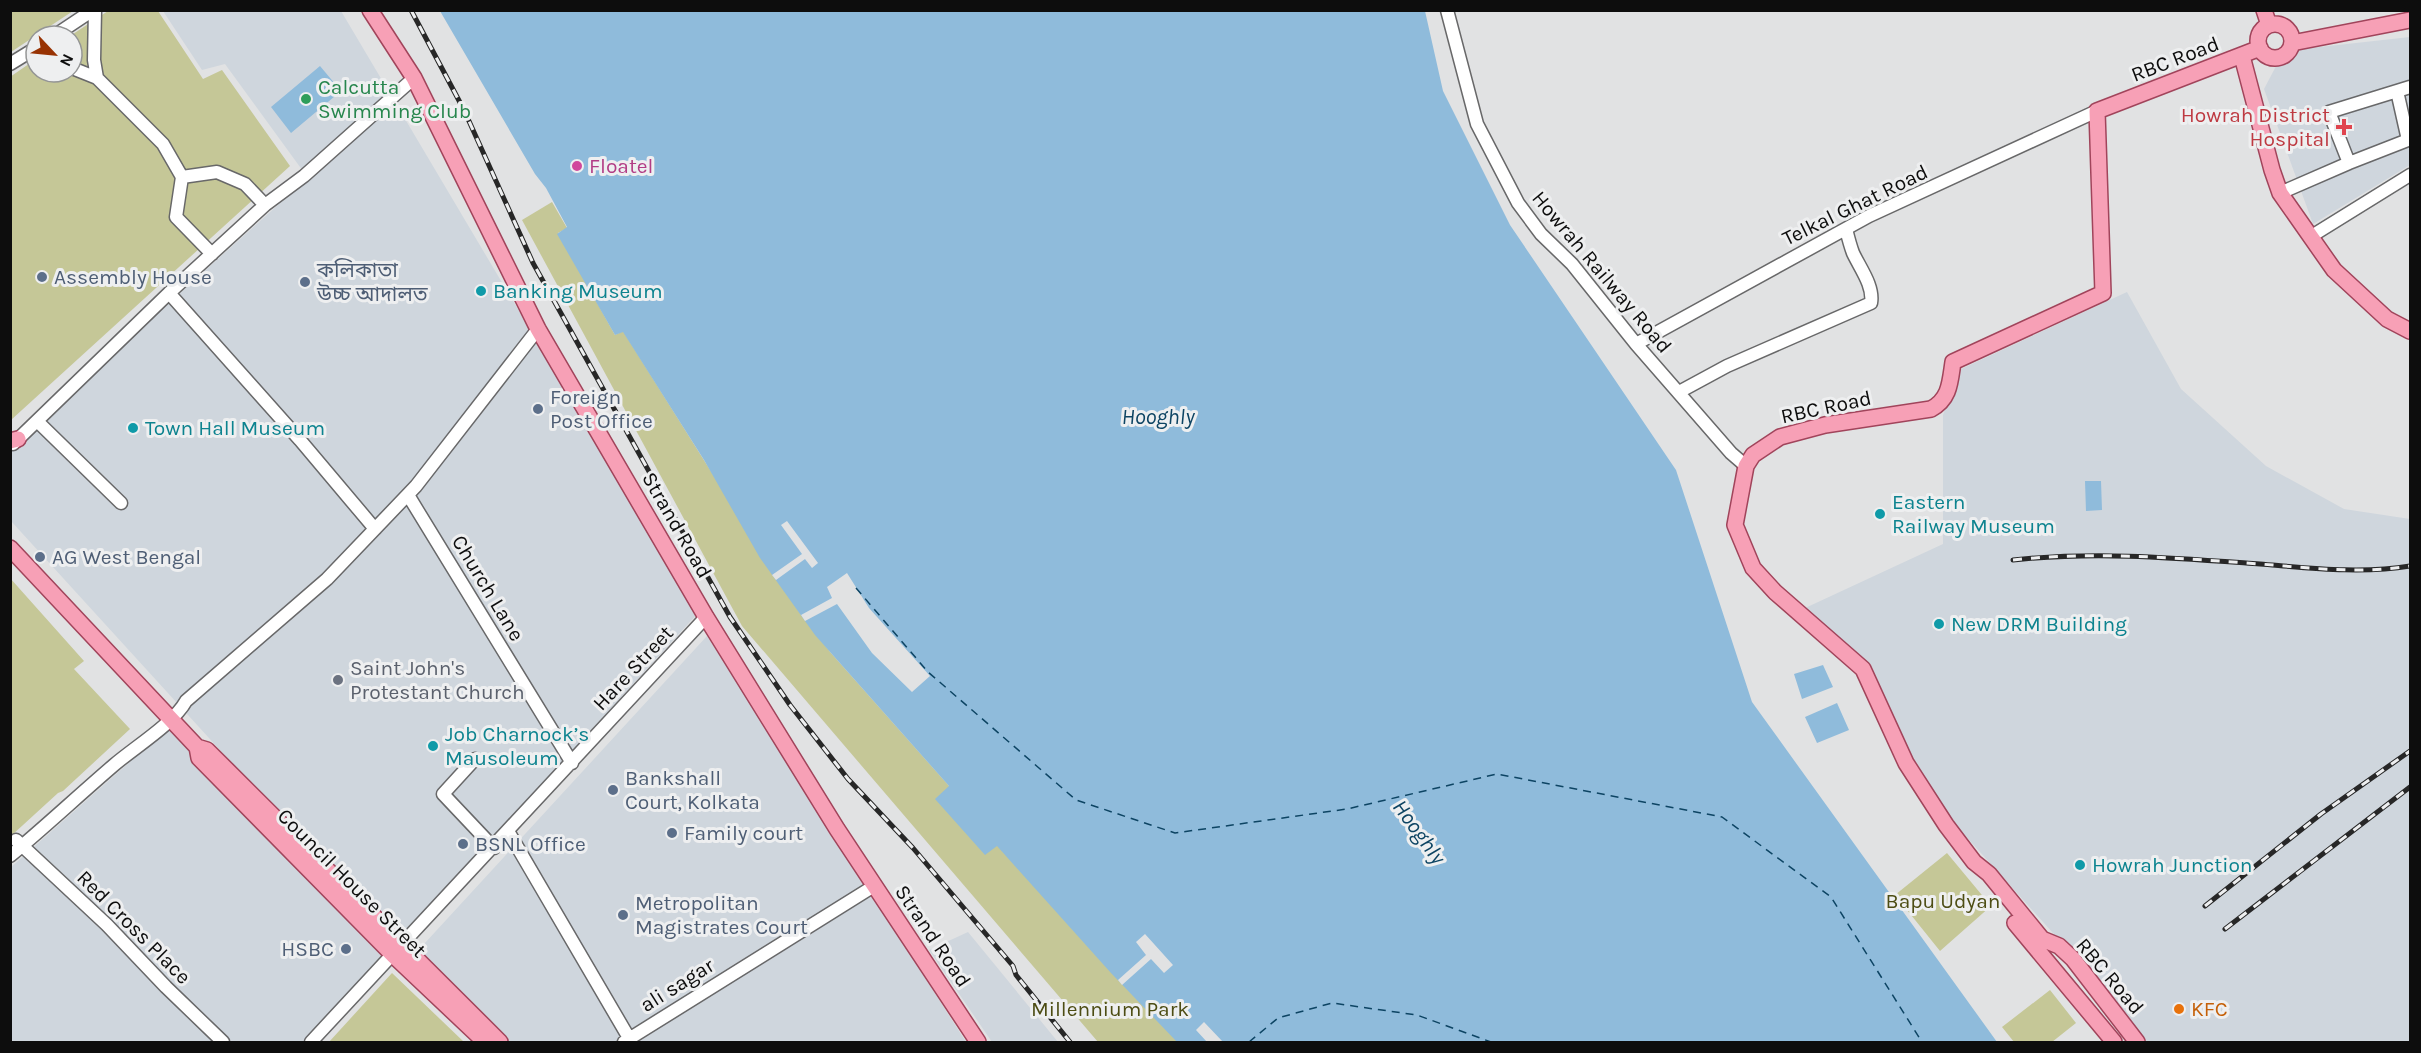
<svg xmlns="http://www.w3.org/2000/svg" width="2421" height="1053" font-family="Karla,'Noto Sans Bengali',sans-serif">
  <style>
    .built { fill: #cfd6dd }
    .green { fill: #c5c797 }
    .water { fill: #8fbbdb }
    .pier { fill: #e1e2e3 }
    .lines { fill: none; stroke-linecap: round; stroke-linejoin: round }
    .ferry { stroke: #0d4463; stroke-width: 1.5; stroke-dasharray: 8 6; stroke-linecap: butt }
    .minor-casing { stroke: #686869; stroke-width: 15 }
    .major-casing { stroke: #a1445b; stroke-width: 18 }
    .minor { stroke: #fff; stroke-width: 12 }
    .major { stroke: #f7a0b6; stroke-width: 15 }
    .rail-casing { stroke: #272727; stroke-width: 5 }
    .rail { stroke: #eeeff0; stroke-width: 3; stroke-dasharray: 9; stroke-linecap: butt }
    .leisure-dot { fill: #2e9e5b; stroke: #eeeff0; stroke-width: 2 }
    .health-dot { fill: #e0444e; stroke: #eeeff0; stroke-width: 2 }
    .hotel-dot { fill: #d1479c; stroke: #eeeff0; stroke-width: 2 }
    .service-dot { fill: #5c6f8a; stroke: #eeeff0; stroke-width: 2 }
    .culture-dot { fill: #0f9aa8; stroke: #eeeff0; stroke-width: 2 }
    .worship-dot { fill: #6b7280; stroke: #eeeff0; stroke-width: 2 }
    .food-dot { fill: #e8710a; stroke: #eeeff0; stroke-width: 2 }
    .labels { text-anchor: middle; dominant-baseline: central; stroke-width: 6; stroke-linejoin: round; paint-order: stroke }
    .street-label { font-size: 21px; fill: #0d0d0d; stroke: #eeeff0 }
    .leisure-label { font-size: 21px; fill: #27864d; stroke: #eeeff0; text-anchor: start }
    .health-label { font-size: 21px; fill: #be3a42; stroke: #eeeff0; text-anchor: end }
    .hotel-label { font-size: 21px; fill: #b23c85; stroke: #eeeff0; text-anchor: start }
    .service-label { font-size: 21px; fill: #4e5e75; stroke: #eeeff0; text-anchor: start }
    .culture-label { font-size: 21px; fill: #0d838f; stroke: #eeeff0; text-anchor: start }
    .worship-label { font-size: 21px; fill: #5b616d; stroke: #eeeff0; text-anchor: start }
    .park-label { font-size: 21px; fill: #4d4d14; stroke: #eeeff0 }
    .food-label { font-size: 21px; fill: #c56008; stroke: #eeeff0; text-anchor: start }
    .water-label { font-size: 22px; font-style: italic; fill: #0d4463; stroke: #eeeff0 }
  </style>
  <rect width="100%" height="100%" fill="#e1e2e3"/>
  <!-- built -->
  <path class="built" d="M163 11H341L698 613 396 943 11 521V445L308 178 225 64 202 70Z
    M2410 37V165L2313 224 2264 89 2284 51Z
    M2127 292 2181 389 2266 466 2344 509 2410 519V1042H2144L2070 952 1953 822 1912 756 1871 665 1803 609 1943 544V415L1959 370Z
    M707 636 966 1042H503L413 956Z
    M176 721 393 947 308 1042H11L10 868Z
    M968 932 1058 1042H992L929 950Z"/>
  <!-- green -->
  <path class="green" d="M11 10H73V11L11 52Z
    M108 11H158L203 79 222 70 290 166 11 420 10 77 36 59V72H72V36H70Z
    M552 202 567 228 558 233 615 335 623 331 801 615 831 653 950 787 1184 1042H1098L742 626 522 220Z
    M10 578 84 661 74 669 130 729 63 791 58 793 11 836Z
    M1947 853 1991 906 1940 951 1895 895Z
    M392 973 464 1042H329Z
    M2050 990 2076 1023 2052 1042H2014L2002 1027Z"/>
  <!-- water -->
  <path class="water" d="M440 11H1425L1443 91 1510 225 1676 470 1752 702 1997 1042H1177L1111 973 997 846 985 855 935 799 949 786 815 635 760 558 704 460 623 332 615 335 557 234 567 227 546 188 535 174Z
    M320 66 341 91 291 133 271 107Z
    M2085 481H2101L2102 510 2086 511Z
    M1823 665 1833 687 1802 699 1794 674Z
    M1837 703 1849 730 1817 743 1805 717Z"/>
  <!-- pier -->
  <path class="pier" d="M787 521 818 563 812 568 805 559 776 580 772 575 802 554 781 525Z
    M847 573 869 608 930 676 912 692 872 653 837 604 805 621 801 615 832 598 827 587Z
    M1145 934 1173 965 1164 973 1151 959 1122 985 1118 980 1146 955 1136 942Z
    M1204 1022 1223 1042H1207L1196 1030Z"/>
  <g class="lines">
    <!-- ferry -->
    <path class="ferry" d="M856 588 928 672 1076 800 1175 833 1347 809 1497 774 1722 817 1831 897 1922 1042
      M1249 1042 1278 1018 1332 1003 1417 1015 1491 1042"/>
    <!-- minor casing -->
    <g class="minor-casing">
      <path id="minor" d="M95 10 94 60 97 78
        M1447 10 1477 124 1518 203 1541 234 1572 264 1636 344 1731 453 1746 466
        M54 36 93 10
        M10 64 36 48
        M72 68 97 78 163 144 182 177 176 217 212 254
        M2397 91 2408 140 2349 163 2329 112 2410 87
        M182 177 217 172 245 184 265 205
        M2280 193 2349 163
        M2310 237 2410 175
        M169 293 300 440 375 529
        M1636 344 1869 216 2097 111
        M1679 392 1727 366 1871 303C1874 286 1860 268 1853 253 1850 245 1848 237 1846 229
        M37 421 121 503
        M13 444 169 293 265 205 304 176 414 78
        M408 495 572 763
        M475 759 443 794 494 848
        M508 831 629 1038
        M16 840 107 925 166 987 223 1042
        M10 856C46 826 79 795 114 765 135 747 174 723 186 701L327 579 416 486 538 329
        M311 1042 706 617
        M624 1042 874 886"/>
    </g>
    <!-- major casing -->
    <g class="major-casing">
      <path id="major" d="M370 10 414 78 538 329 706 617 837 829 978 1042
        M2264 10 2269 25
        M2258 41a17 17 0 1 1 34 0a17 17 0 1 1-34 0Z
        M2292 43 2410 20
        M2242 56 2272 170 2280 193 2334 270 2387 319 2410 331
        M10 441 18 439
        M10 548 197 747 199 758 393 955 485 1042
        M197 747 207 750 500 1042
        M2015 923 2114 1042
        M2137 1042 2073 959 2059 946 2042 939 1989 874 1974 862 1946 825 1906 763 1863 669 1775 592 1753 568 1735 525 1746 466 1753 455 1780 437 1825 425 1931 409C1950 399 1950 382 1953 362L2103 293 2097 111 2260 48"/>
    </g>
    <!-- minor -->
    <use href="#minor" class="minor"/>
    <!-- major -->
    <use href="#major" class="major"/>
    <!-- rail casing -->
    <g class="rail-casing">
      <path id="rail" d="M411 10 464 110 533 263 730 617 790 705 848 779 913 848 1013 966 1016 975 1070 1042
        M2013 560C2096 551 2177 558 2260 564 2310 568 2361 574 2410 566
        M2205 906 2321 814 2410 751
        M2225 929 2410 787"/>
    </g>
    <!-- rail -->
    <use href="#rail" class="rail"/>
  </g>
  <!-- markers -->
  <circle class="leisure-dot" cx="306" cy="99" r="6"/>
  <path class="health-dot" d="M2341 118h6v6h6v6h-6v6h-6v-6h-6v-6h6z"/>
  <circle class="hotel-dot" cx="577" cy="166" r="6"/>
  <g class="service-dot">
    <circle cx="42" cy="277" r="6"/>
    <circle cx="305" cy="282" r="6"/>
    <circle cx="538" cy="409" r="6"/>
    <circle cx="40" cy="557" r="6"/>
    <circle cx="613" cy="790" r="6"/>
    <circle cx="672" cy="833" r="6"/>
    <circle cx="463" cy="844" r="6"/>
    <circle cx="623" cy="915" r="6"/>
    <circle cx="346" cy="949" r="6"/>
  </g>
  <g class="culture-dot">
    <circle cx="481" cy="291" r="6"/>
    <circle cx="133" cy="428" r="6"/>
    <circle cx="1880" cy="514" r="6"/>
    <circle cx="1939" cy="624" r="6"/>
    <circle cx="433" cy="746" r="6"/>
    <circle cx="2080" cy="865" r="6"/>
  </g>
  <circle class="worship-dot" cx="338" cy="680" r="6"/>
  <circle class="food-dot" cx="2179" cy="1009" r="6"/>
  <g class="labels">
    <!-- street labels -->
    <g class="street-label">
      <text transform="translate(2175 59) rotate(-21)">RBC Road</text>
      <text transform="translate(1855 205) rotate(-26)">Telkal Ghat Road</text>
      <text transform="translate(1602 272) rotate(50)">Howrah Railway Road</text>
      <text transform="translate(1826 407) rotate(-12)">RBC Road</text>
      <text transform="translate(677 525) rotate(60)">Strand Road</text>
      <text transform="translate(488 588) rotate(59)">Church Lane</text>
      <text transform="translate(633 668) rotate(-47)">Hare Street</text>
      <text transform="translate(352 883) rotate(45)">Council House Street</text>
      <text transform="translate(134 927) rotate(45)">Red Cross Place</text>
      <text transform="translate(933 936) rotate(56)">Strand Road</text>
      <text transform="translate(2110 976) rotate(50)">RBC Road</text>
      <text transform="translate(677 985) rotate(-32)">ali sagar</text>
    </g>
    <!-- leisure labels -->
    <g class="leisure-label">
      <text x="318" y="87">Calcutta<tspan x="318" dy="24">Swimming Club</tspan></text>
    </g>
    <!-- health labels -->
    <g class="health-label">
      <text x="2330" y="115">Howrah District<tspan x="2330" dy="24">Hospital</tspan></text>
    </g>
    <!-- hotel labels -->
    <g class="hotel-label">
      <text x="589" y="166">Floatel</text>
    </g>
    <!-- service labels -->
    <g class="service-label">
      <text x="317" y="270">কলিকাতা<tspan x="317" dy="24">উচ্চ আদালত</tspan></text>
      <text x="54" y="277">Assembly House</text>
      <text x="550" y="397">Foreign<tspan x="550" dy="24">Post Office</tspan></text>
      <text x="52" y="557">AG West Bengal</text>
      <text x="625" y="778">Bankshall<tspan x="625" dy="24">Court, Kolkata</tspan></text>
      <text x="684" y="833">Family court</text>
      <text x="475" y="844">BSNL Office</text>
      <text x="635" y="903">Metropolitan<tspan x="635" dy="24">Magistrates Court</tspan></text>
      <text x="334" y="949" text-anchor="end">HSBC</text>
    </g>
    <!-- culture labels -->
    <g class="culture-label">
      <text x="493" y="291">Banking Museum</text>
      <text x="145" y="428">Town Hall Museum</text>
      <text x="1892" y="502">Eastern<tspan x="1892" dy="24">Railway Museum</tspan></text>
      <text x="1951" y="624">New DRM Building</text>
      <text x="445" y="734">Job Charnock’s<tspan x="445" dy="24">Mausoleum</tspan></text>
      <text x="2092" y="865">Howrah Junction</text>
    </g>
    <!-- worship labels -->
    <g class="worship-label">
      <text x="350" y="668">Saint John's<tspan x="350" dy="24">Protestant Church</tspan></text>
    </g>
    <!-- park labels -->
    <g class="park-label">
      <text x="1943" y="901">Bapu Udyan</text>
      <text x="1110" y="1009">Millennium Park</text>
    </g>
    <!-- food labels -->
    <g class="food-label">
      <text x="2191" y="1009">KFC</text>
    </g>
    <!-- water labels -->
    <g class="water-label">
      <text x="1158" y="417">Hooghly</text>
      <text transform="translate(1419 832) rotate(54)">Hooghly</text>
    </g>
  </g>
  <!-- border -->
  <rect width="2421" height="1053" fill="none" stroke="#0d0d0d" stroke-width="24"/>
  <!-- north arrow -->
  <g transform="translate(54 54) rotate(116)"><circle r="28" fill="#eeeff0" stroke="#949595" stroke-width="1.5"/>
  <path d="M0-4.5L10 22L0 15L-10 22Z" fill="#983303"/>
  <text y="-9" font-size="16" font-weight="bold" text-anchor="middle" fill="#0d0d0d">N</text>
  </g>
</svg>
